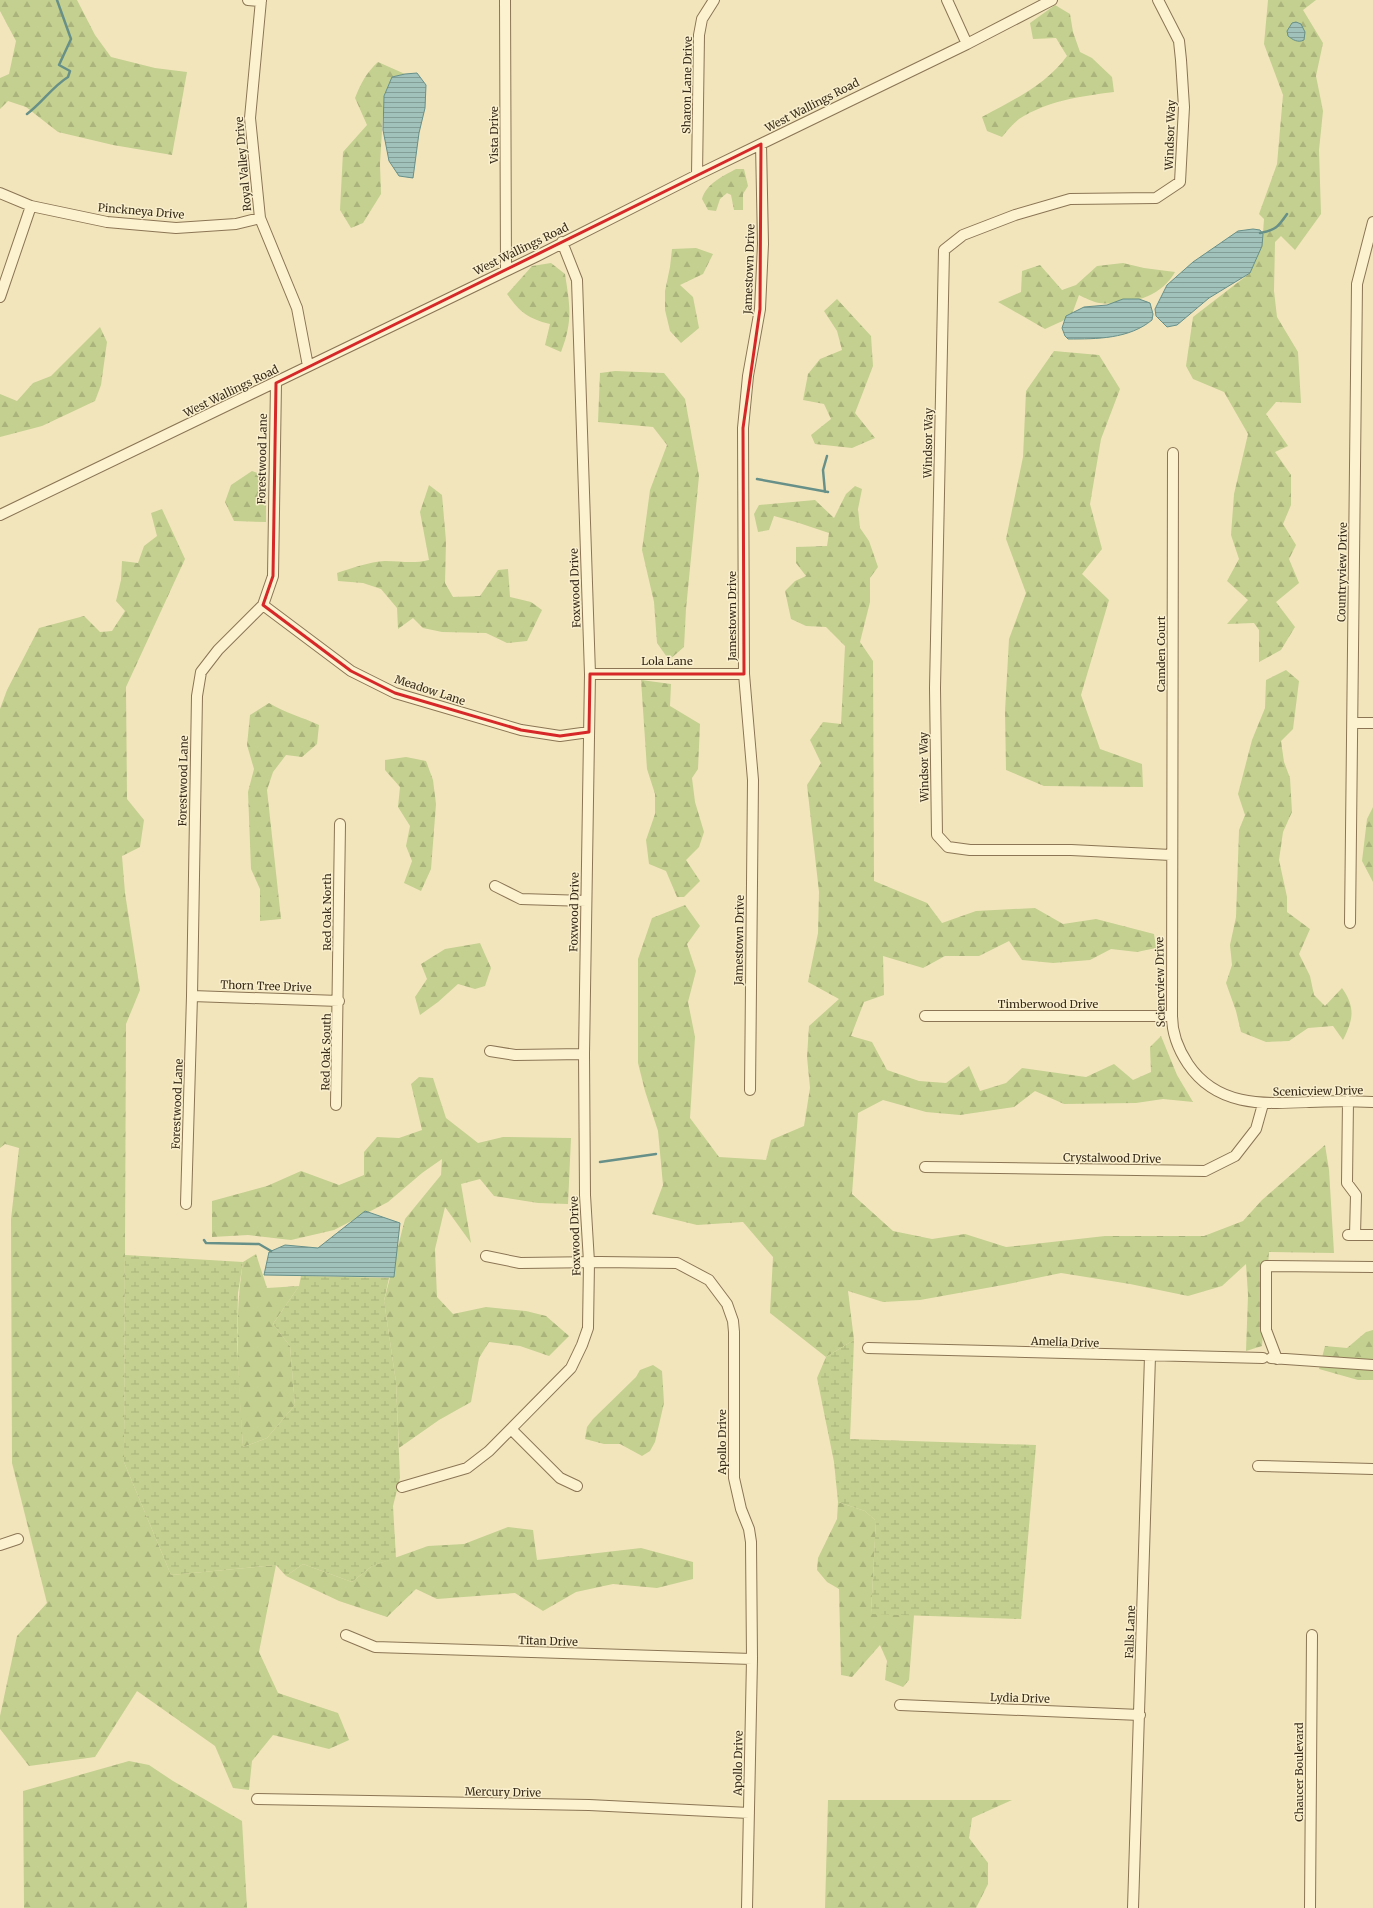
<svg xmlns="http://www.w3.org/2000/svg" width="1373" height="1908" font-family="Merriweather,serif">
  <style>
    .forest { fill: url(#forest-firs) }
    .wetland { fill: url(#wetland-marsh) }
    .water { fill: url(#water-rules); stroke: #679089 }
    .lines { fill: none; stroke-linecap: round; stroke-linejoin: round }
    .stream { stroke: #679089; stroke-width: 2.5 }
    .minor-casing { stroke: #8b7554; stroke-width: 12 }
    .minor { stroke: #fcf2cf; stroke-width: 10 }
    .marked { fill: none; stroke: #d62828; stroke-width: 3; stroke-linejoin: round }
    .labels { text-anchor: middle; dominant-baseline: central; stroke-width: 3; stroke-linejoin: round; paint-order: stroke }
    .street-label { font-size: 11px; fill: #382b1a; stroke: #f9efcc }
  </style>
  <defs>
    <pattern id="forest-firs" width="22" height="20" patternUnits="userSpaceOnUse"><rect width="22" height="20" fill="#c4d08f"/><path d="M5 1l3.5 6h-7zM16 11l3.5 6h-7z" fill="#a9b37b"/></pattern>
    <pattern id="wetland-marsh" width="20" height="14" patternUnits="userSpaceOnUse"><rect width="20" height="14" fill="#c4d08f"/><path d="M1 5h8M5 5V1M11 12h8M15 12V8" fill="none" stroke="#a9b37b"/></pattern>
    <pattern id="water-rules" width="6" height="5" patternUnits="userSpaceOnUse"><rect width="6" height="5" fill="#a0c2bb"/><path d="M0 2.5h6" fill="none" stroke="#839e97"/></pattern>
  </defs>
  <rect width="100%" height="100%" fill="#f2e5bc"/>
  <!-- forest -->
  <path class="forest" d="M0 0H77L95 35 111 57 155 68 187 72 172 155 113 145 58 132 26 107 8 101 0 109V78L9 74 16 41 0 11Z
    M1268 0H1316L1303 10 1323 43 1316 76 1323 111 1319 150 1321 214 1295 250 1281 236 1275 242 1274 291 1277 317 1298 352 1301 403 1276 402 1266 414 1288 446 1275 452 1291 475V505L1283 524 1296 545 1289 559 1299 583 1276 602 1295 627 1281 650 1259 662V630L1254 623 1227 624 1248 600 1227 581 1239 559 1231 535 1234 494 1248 434 1224 392 1193 379 1186 366 1193 317 1250 273 1262 246 1264 219 1259 214 1277 164 1283 95 1264 44Z
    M1055 5 1070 14 1073 32 1080 52 1092 58 1112 77 1114 92C1081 96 1047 101 1019 119 1013 124 1007 131 1002 137L987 131 982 117C1013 100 1046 85 1067 56L1056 38 1033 39 1030 23Z
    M378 62 405 74 392 77 384 96 380 164 381 194 363 223 351 228 340 210 343 152 367 125 355 98C361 83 366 73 378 62Z
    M736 169H744L748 186 743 194V210H734L731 195 727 193 720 199 716 211 708 210 702 199C706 184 723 176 736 169Z
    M696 248 713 254 703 274 680 285 693 297 699 328 681 343 670 331 665 310V291L670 267 672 249Z
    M551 263 565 274C570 306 573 321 561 352L545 345 550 324C527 318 520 312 507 294L532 266Z
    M1123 263 1144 268 1175 272C1161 298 1127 306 1099 303 1093 302 1085 298 1079 295L1071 317 1045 329 998 302 1021 292 1022 271 1040 265 1062 290 1076 285 1097 266Z
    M837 299 871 336 873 366 855 413 875 438 852 448 815 444 811 435 831 419 824 404 803 400 808 374 820 359 842 350 837 331 824 311Z
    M100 327 107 342 101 385 95 401 42 426 0 437V394L17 401 33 383 51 376Z
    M1054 351 1099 355 1120 389 1101 439 1090 504 1102 549 1082 574 1109 600 1081 695 1100 749 1142 764 1143 787 1044 786 1006 770 1005 711 1009 639 1026 593 1006 539 1023 457 1026 391Z
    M615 371 664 373 685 399 699 476 686 609 684 647 669 660 657 643 654 602 642 550 650 490 667 445 653 427 598 422 600 373Z
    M252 471 266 476V522L234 521 225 502 231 485Z
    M429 485 442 495 446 541 445 583 453 597 480 596 498 570 508 569 510 597 531 602 542 610 527 641 507 643 486 633 442 632 423 628 413 618 398 629 397 608 381 589 363 583 338 581 337 573C352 568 369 562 385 561 402 561 412 564 429 560L420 512Z
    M855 486 862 489 858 509 860 528 869 541 878 567 870 578V602L860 642 873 661 874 881 927 903 942 923 976 911 1035 908 1063 924 1096 919 1154 934 1156 948 1137 952 1111 949 1090 960 1053 963 1022 960 1009 941 979 956H945L923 968 883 956 884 995 864 1002 851 1036 872 1042 887 1070 919 1081 946 1083 969 1066 980 1091 1006 1083 1022 1068 1086 1077 1114 1064 1133 1080 1151 1072 1150 1047 1161 1036 1177 1075 1193 1102 1163 1099 1136 1103 1064 1104 1035 1091 1014 1107 960 1115 926 1112 883 1100 858 1113 852 1194 893 1231 932 1239 965 1234 1006 1247 1105 1236H1204L1243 1221 1262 1200 1325 1145 1329 1170 1334 1253 1269 1252 1262 1346 1246 1351 1248 1295 1246 1264 1222 1286 1188 1296 1130 1284 1061 1273 1003 1285 920 1300 883 1302 848 1291 854 1340 826 1357 770 1313 773 1257 743 1222 697 1225 652 1214 663 1185 658 1131 645 1091 638 1063V959L652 918 685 905 700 926 687 944 696 971 688 1002 695 1037 690 1118 719 1157 766 1160 771 1140 804 1126 810 1088 807 1057 809 1026 839 999 808 982 818 933 819 892 807 785 821 763 810 740 823 722 841 724 845 646 826 627 806 626 791 619 785 591 795 581 806 576 796 563V547L827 546 829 533 799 523 774 516 769 530 758 532 754 514 759 505 815 500 834 518 846 494Z
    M162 509 185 559 126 687 127 799 144 820 140 847 122 856 125 893 140 990 126 1024 124 1462 171 1575 276 1565 259 1652 278 1693 338 1713 349 1740 329 1749 273 1735 252 1761 249 1790 233 1788 215 1746 137 1691 95 1757 29 1766 0 1729V1716L17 1636 47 1603 12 1463 11 1219 19 1148 5 1144 0 1148V709L7 690 39 628 84 616 100 632 112 631 125 611 116 601 121 580 122 561 138 563 144 546 157 536 151 513Z
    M1286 670 1299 681 1293 729 1281 741 1284 762 1290 778 1292 812 1283 832 1279 860 1287 897V912L1310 929 1299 954 1310 976 1314 995 1325 1006 1342 988C1356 1008 1353 1020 1343 1040L1333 1026 1308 1028 1289 1041 1266 1042 1241 1032 1236 1011 1226 983 1232 965 1230 945 1236 917 1239 830 1245 815 1238 794 1252 740 1265 708 1266 680Z
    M641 680 671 684 670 706 700 724 698 769 692 778 695 802 704 832 699 847 686 860 700 881 684 897H677L666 871 649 864 646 840 655 814V794L647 769Z
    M269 703C285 713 302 717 319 725L317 744 302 757 286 755 273 772 267 790 281 919 260 921V889L251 869 248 792 254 769 247 745 250 715Z
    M406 757 426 761 433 780 436 804 431 869 421 891 404 883 412 861 406 846 410 826 398 807 400 787 385 770V760Z
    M1373 807V882L1362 861 1367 819Z
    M480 943 491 968 485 986 475 989 458 984 438 1002 420 1015 415 997 427 979 421 964 445 949Z
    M419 1077 433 1078 446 1118 478 1143 503 1137 571 1138 568 1204 538 1203 494 1196 480 1179 461 1184 471 1243 445 1207 435 1249 437 1297 453 1314 486 1307 526 1311 546 1316 569 1336 549 1356 520 1346 489 1342 479 1358 471 1402 439 1420 399 1448 396 1382 384 1301 405 1219 441 1175 442 1159 422 1173 388 1202 334 1230 291 1240 248 1235 212 1237V1201L267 1186 301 1171 339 1185 364 1175V1152L377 1137 399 1138 422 1130 411 1084Z
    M256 1254 267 1288 299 1286 273 1324 290 1346 295 1405 267 1438 243 1447C239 1385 233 1324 243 1262Z
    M1373 1330V1380H1358L1319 1369 1325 1346 1347 1348 1366 1332Z
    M653 1365 662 1371 664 1403 655 1442 650 1451 642 1456 620 1444H604L585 1439 587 1427 593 1419 636 1377 640 1370Z
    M838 1502 865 1511 876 1521 871 1613 914 1615 909 1680 903 1687 885 1680 887 1661 880 1645 852 1677 841 1675 839 1589 827 1582 817 1570 818 1558 837 1519Z
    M508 1527 533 1530 537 1560 641 1548 693 1562V1579L657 1588 613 1584 576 1592 543 1611 515 1593 437 1599 416 1589 387 1617 339 1601 286 1576 303 1564 352 1582 372 1566 428 1546 464 1544Z
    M129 1761 149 1765 173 1781 242 1821 247 1908H24L23 1791Z
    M828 1800H1012L972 1818 969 1838 988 1863V1884L976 1908H825Z"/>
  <!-- wetland -->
  <path class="wetland" d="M125 1255 243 1262 238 1293 237 1344 243 1447 267 1438 295 1405 290 1346 273 1324 299 1286 301 1276 389 1278 384 1301 396 1382 400 1478 393 1506 396 1558 372 1566 352 1582 303 1564 286 1576 276 1565 171 1575 124 1462Z
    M854 1340 850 1439 1036 1445 1021 1619 871 1614 876 1521 865 1511 838 1502 834 1462 817 1378 826 1357Z"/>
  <!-- water -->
  <path class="water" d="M1296 22 1301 24 1305 32 1304 40C1298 43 1293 40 1288 36L1287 31 1292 23Z
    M417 73 426 85 425 108 419 133 413 178 399 176 389 161 383 130 384 96 392 77 405 74Z
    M1253 229 1260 230 1263 234 1262 246 1250 273 1209 298 1177 325 1167 327 1156 316 1155 309 1167 285 1193 262 1238 231Z
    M1123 299H1139L1150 303 1153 314 1152 320C1129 339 1097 339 1068 339L1065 336 1062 328 1066 316 1084 307 1107 305Z
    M365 1211 400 1223 394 1277 264 1275 269 1252 285 1245 318 1248Z"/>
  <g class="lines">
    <!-- stream -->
    <path class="stream" d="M27 114C42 103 52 87 68 77L70 71 59 65 71 39 57 0
      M1260 233C1276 230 1278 227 1287 214
      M757 479 828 492
      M825 492 823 470 827 456
      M600 1162 656 1154
      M204 1240 206 1243 259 1244 271 1251"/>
    <!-- minor casing -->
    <g class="minor-casing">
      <path id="minor" d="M248 0 261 1
        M261 0 250 118 260 218 297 308 308 366
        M505 0 506 270
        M947 0 967 44
        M1158 0 1179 41 1181 60 1184 107 1180 182 1156 198 1070 199 1015 215 963 235 944 250 935 688 937 835 948 847 970 850H1071L1171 855
        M697 175 699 35 702 19 714 0
        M0 193 31 206 107 222 176 228 236 224 260 218
        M0 297 31 206
        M1173 453 1172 1016C1172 1034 1178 1049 1188 1064 1217 1107 1263 1104 1309 1102 1330 1101 1352 1101 1373 1102
        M0 515 537 256 697 175 967 44 1052 0
        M263 605 351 671 395 693 521 730 560 736 589 732
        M590 674H744
        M1353 723H1373
        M495 886 521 899 586 901
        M1350 923 1357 284 1373 222
        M192 996 339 1001
        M925 1016H1172
        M490 1051 515 1055 584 1054
        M750 1090 753 780 744 674 743 428 748 376 760 309 763 244 761 144
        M1348 1101 1347 1183 1356 1195 1355 1235
        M336 1105 340 824
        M925 1167 1205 1171 1235 1156 1256 1129 1263 1104
        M186 1204 192 996 197 696 201 672 218 650 263 605 273 576 276 383
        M1348 1235H1373
        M486 1256 520 1263 600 1262 677 1263 709 1280 727 1304 733 1321 734 1332V1478L741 1509 749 1529 751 1542 752 1659 747 1908
        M868 1348 1263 1358
        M1271 1358 1373 1365
        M1277 1359 1266 1330V1266L1373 1267
        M512 1430 560 1478 577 1486
        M1258 1466 1373 1469
        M402 1487 467 1468 489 1451 571 1368 582 1345 588 1328 589 1262 585 1195 584 1054 590 674 577 280 562 242
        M0 1545 18 1539
        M346 1635 375 1647 752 1659
        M900 1705 1140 1715
        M257 1799 589 1805 749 1813
        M1133 1908 1150 1356
        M1310 1908 1312 1635"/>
    </g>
    <!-- minor -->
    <use href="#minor" class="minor"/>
  </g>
  <!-- marked area -->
  <path class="marked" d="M761 144 760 309 743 428 744 674H590L589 732 560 736 521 730 395 693 351 671 263 605 273 576 276 383Z"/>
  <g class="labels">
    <!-- street labels -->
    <g class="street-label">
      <text transform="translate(687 85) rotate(-89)">Sharon Lane Drive</text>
      <text transform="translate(812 105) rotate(-27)">West Wallings Road</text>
      <text transform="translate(494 135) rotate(-90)">Vista Drive</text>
      <text transform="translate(1170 135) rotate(-88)">Windsor Way</text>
      <text transform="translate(243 164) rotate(-95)">Royal Valley Drive</text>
      <text transform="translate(141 211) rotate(5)">Pinckneya Drive</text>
      <text transform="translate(521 249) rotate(-26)">West Wallings Road</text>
      <text transform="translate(749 269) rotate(-88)">Jamestown Drive</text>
      <text transform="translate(231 391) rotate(-26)">West Wallings Road</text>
      <text transform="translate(928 443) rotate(-89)">Windsor Way</text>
      <text transform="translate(262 459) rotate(-89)">Forestwood Lane</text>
      <text transform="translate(1342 572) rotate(-89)">Countryview Drive</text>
      <text transform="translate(575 588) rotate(-92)">Foxwood Drive</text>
      <text transform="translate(732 616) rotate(-90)">Jamestown Drive</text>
      <text transform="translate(1161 654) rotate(-90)">Camden Court</text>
      <text x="667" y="661">Lola Lane</text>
      <text transform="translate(430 690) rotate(18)">Meadow Lane</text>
      <text transform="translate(924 767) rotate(-91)">Windsor Way</text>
      <text transform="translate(183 781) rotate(-89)">Forestwood Lane</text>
      <text transform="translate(327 912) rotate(-90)">Red Oak North</text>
      <text transform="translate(574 912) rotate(-89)">Foxwood Drive</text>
      <text transform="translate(739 940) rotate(-89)">Jamestown Drive</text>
      <text transform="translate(1160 982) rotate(-91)">Sciencview Drive</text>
      <text transform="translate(266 986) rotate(2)">Thorn Tree Drive</text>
      <text x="1048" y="1004">Timberwood Drive</text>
      <text transform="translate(326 1052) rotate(-89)">Red Oak South</text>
      <text transform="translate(1318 1091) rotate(-1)">Scenicview Drive</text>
      <text transform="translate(177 1104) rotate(-88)">Forestwood Lane</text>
      <text transform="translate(1112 1158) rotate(1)">Crystalwood Drive</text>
      <text transform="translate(575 1236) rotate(-92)">Foxwood Drive</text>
      <text transform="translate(1065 1342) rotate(2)">Amelia Drive</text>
      <text transform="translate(722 1442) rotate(-90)">Apollo Drive</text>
      <text transform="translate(1130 1632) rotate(-88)">Falls Lane</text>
      <text transform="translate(548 1641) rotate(2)">Titan Drive</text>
      <text transform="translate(1020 1698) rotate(2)">Lydia Drive</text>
      <text transform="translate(738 1763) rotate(-89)">Apollo Drive</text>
      <text transform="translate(1299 1772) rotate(-90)">Chaucer Boulevard</text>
      <text transform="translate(503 1792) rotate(1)">Mercury Drive</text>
    </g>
  </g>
</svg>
